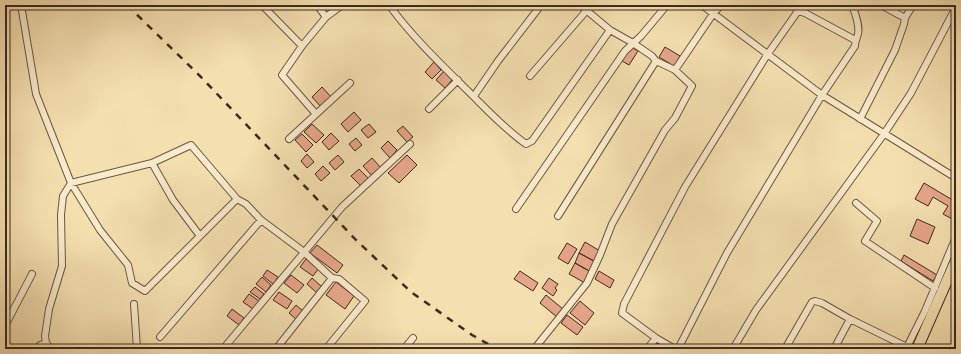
<svg xmlns="http://www.w3.org/2000/svg" width="961" height="354" font-family="'Gentium Book Plus',serif">
  <style>
    .building { fill: #e7a589; stroke: #3d2921 }
    .lines { fill: none; stroke-linecap: round; stroke-linejoin: round }
    .minor-casing { stroke: #6b5644; stroke-width: 8 }
    .primary-casing { stroke: #3d2921; stroke-width: 12 }
    .minor { stroke: #f8eacb; stroke-width: 6 }
    .primary { stroke: #f4dfaf; stroke-width: 10 }
    .rail { stroke: #3d2921; stroke-width: 2.5; stroke-dasharray: 7 7; stroke-linecap: butt }
  </style>
  <rect width="100%" height="100%" fill="#f4dfaf"/>
  <filter id="stains"><feTurbulence type="fractalNoise" baseFrequency=".005" numOctaves="4"/><feColorMatrix values="0 0 0 0 .2 0 0 0 0 .09 0 0 0 0 .02 0 0 0 .5 -.17"/></filter>
  <radialGradient id="worn" r=".72"><stop offset=".6" stop-color="#630" stop-opacity="0"/><stop offset="1" stop-color="#630" stop-opacity=".3"/></radialGradient>
  <!-- building -->
  <path class="building" d="M631 47 638 51 629 65 622 61Z
    M665 47 680 56 674 66 659 57Z
    M434 62 441 70 432 79 425 72Z
    M444 71 453 79 445 88 436 80Z
    M322 87 332 98 322 108 312 97Z
    M354 112 361 120 348 132 341 124Z
    M312 124 324 135 316 143 304 132Z
    M369 124 376 132 368 138 361 130Z
    M403 126 413 137 407 142 397 131Z
    M331 133 339 141 329 150 322 142Z
    M302 134 313 145 306 152 295 140Z
    M356 138 362 145 355 151 349 144Z
    M388 141 397 150 390 158 381 148Z
    M307 154 314 162 307 168 301 161Z
    M338 155 344 162 335 170 329 163Z
    M407 155 417 165 399 183 388 173Z
    M372 158 382 169 373 177 363 166Z
    M323 166 330 173 321 181 315 174Z
    M359 169 369 179 361 186 351 176Z
    M924 183 956 202V216L954 220 943 214 948 206 933 197 928 206 915 199Z
    M917 219 935 227 928 244 910 236Z
    M585 242 600 251 594 261 579 253Z
    M567 243 577 249 568 264 558 258Z
    M317 245 343 265 337 273 310 253Z
    M579 253 594 261 591 272 575 263Z
    M904 255 937 275 933 281 901 261Z
    M306 259 319 268 313 276 300 267Z
    M575 263 591 272 585 283 569 274Z
    M267 270 278 277 273 284 263 276Z
    M520 271 538 283 533 291 514 279Z
    M599 271 614 280 610 288 595 279Z
    M291 275 304 285 297 293 284 283Z
    M262 277 271 285 266 292 256 284Z
    M312 278 322 287 317 293 307 284Z
    M549 278 558 284 555 288 557 290 553 296 542 288Z
    M336 282 354 296 345 309 326 295Z
    M255 287 264 294 260 299 250 292Z
    M279 292 292 301 287 309 273 300Z
    M249 294 259 301 253 309 243 302Z
    M546 295 563 309 557 317 540 303Z
    M580 301 594 313 585 325 570 313Z
    M296 305 304 312 297 320 289 313Z
    M232 309 244 318 239 325 227 316Z
    M567 315 583 327 577 335 561 323Z"/>
  <g class="lines">
    <!-- minor casing -->
    <g class="minor-casing">
      <path id="minor" d="M21 5 36 94 71 183 100 230 128 265 132 283 145 291 237 199
        M262 5 302 46
        M317 5 326 17
        M389 5C413 38 443 66 472 95 489 112 506 130 526 144L532 141 610 30
        M702 5 822 95 956 178
        M792 5 798 11 805 13 855 40
        M881 5 905 18
        M675 70 713 14 721 5
        M530 76 587 10
        M474 96 498 61 541 5
        M429 109 458 80
        M316 114 282 75 302 46 326 17 342 5
        M860 119 895 50 904 24 905 18 913 5
        M289 139 350 83
        M152 163 173 200 200 236
        M856 203 877 221 865 241 935 288
        M516 209 625 51 641 36 667 5
        M558 216 656 61
        M134 304 137 349
        M5 326 32 274
        M160 337 261 220
        M535 348 587 283 600 255 612 224 665 130 675 118 692 86 675 70 656 61 652 56 633 43 610 30 580 5
        M37 349 40 345 46 343
        M51 349 46 343 45 336 49 309 62 266 61 215 63 196 71 183 152 163 191 145 237 199 246 204 261 220 304 252 332 278 339 279 365 301 326 349
        M223 349 342 207 410 144
        M276 349 332 278
        M404 349 413 338
        M647 349 656 338
        M675 349 656 338 622 313 624 304 685 187 767 55 798 11
        M678 349 727 253 822 95 855 46C855 40 857 39 858 34 860 25 855 13 852 5
        M733 349 756 310 884 134 911 93 956 7
        M785 349 812 302 815 301 822 303 850 319 907 347
        M834 349 850 319
        M906 349 925 311 956 237"/>
    </g>
    <!-- primary casing -->
    <g class="primary-casing">
      <path id="primary" d="M917 349 956 260"/>
    </g>
    <!-- minor -->
    <use href="#minor" class="minor"/>
    <!-- primary -->
    <use href="#primary" class="primary"/>
    <!-- rail -->
    <path class="rail" d="M127 5 201 77 356 240 411 292 472 335 497 349"/>
  </g>
  <!-- margin -->
  <rect width="961" height="354" fill="none" stroke="#f4dfaf" stroke-width="20"/>
  <rect x="6" y="6" width="949" height="342" fill="none" stroke="#3d2921" stroke-width="2"/>
  <rect x="10" y="10" width="941" height="334" fill="none" stroke="#3d2921"/>
  <rect width="100%" height="100%" filter="url(#stains)"/>
  <rect width="100%" height="100%" fill="url(#worn)"/>
</svg>
